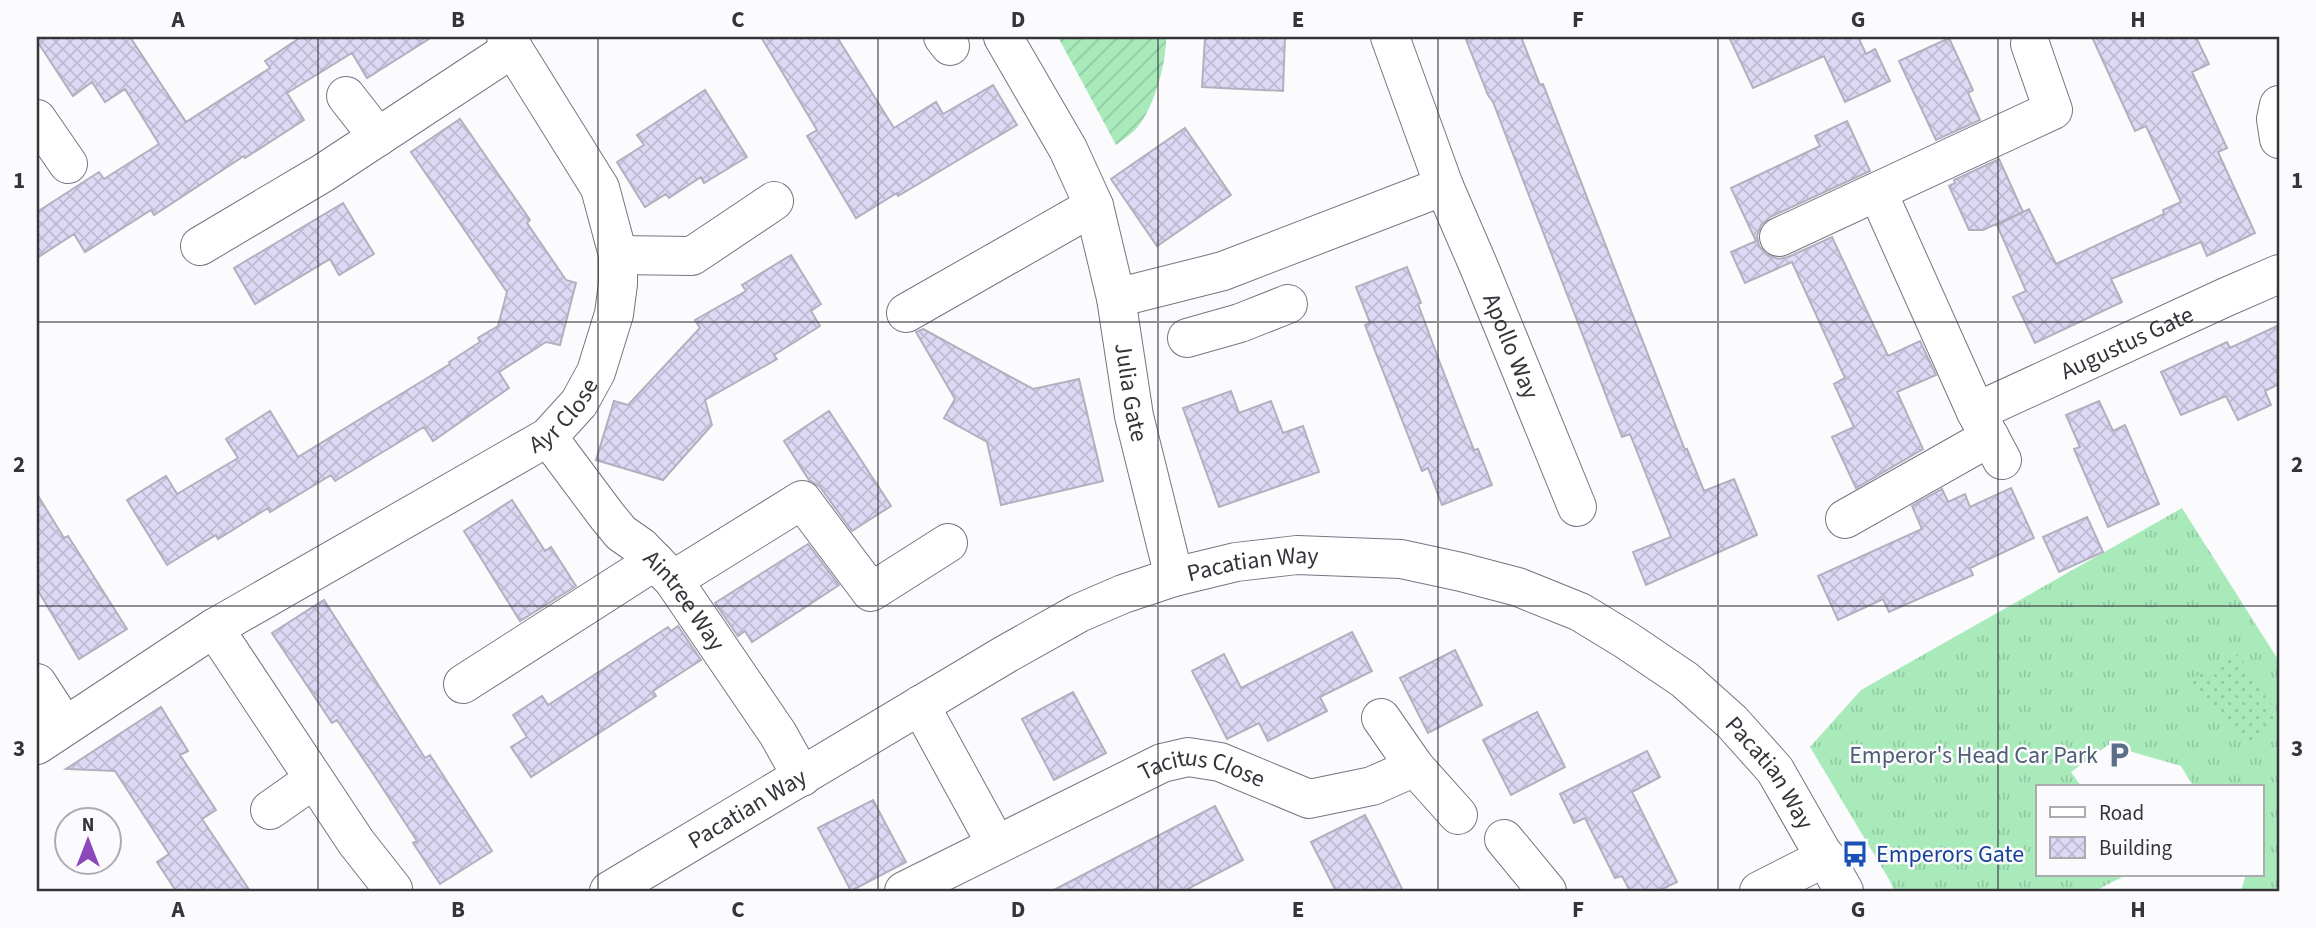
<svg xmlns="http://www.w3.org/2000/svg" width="2316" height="928" font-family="'Source Sans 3',sans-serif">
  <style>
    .grass { fill: url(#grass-tufts) }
    .park { fill: url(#park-dots) }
    .garden { fill: url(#garden-furrows) }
    .building { fill: url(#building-cross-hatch); stroke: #b2b0bf; stroke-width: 2 }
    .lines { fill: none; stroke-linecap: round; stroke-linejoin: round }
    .minor-casing { stroke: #777483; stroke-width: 40 }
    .minor { stroke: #fff; stroke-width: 38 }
    .grid { fill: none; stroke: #35343a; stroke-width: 2; stroke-opacity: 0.55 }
    .labels { text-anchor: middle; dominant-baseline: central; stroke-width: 5; stroke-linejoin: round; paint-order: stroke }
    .street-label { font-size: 24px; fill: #35343a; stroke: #fbfbfe }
    .service-label { font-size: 24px; fill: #4e5e75; stroke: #fbfbfe; text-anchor: end }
    .transit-label { font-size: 24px; fill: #164399; stroke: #fbfbfe; text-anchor: start }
    .neatline { fill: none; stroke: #35343a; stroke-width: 2.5 }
    .grid-label { font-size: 23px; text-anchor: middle; font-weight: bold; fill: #35343a }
  </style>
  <defs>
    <pattern id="grass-tufts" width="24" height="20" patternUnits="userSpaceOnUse" patternTransform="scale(1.75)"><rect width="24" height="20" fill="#a9eabb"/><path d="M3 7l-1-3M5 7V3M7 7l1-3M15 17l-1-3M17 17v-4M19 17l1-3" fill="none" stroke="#92c9a2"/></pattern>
    <pattern id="park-dots" width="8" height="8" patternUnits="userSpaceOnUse" patternTransform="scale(1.75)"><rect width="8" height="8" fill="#a9eabb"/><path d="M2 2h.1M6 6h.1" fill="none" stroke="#92c9a2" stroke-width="1.8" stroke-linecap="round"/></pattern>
    <pattern id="garden-furrows" width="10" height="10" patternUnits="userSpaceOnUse" patternTransform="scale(1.75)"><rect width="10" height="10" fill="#a9eabb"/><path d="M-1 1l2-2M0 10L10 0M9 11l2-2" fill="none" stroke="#92c9a2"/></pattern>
    <pattern id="building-cross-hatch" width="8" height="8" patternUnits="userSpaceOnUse" patternTransform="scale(1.75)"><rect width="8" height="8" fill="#ddd8f4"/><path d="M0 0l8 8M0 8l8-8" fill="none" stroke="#bebad2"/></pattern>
  </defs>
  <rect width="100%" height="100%" fill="#fbfbfe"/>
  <!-- grass -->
  <path class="grass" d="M2182 508 2279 661V891H2241L2246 874H2262V786H2193L2181 766 2108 745 2071 772 2081 786H2038V874H2128L2095 891H1894L1890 881 1810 747 1861 690Z"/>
  <!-- park -->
  <path class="park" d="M2238 654 2279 716V719L2248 745 2189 680Z"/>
  <!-- garden -->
  <path class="garden" d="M1058 37H1166C1167 62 1153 113 1134 131 1129 136 1122 140 1116 145Z"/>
  <!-- building -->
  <path class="building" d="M37 37H130L186 122 270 68 265 61 301 37H432L367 78 352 53 287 93 304 120 245 158 244 156 154 215 151 210 85 252 74 234 37 258V212L99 172 104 179 159 144 125 89 105 102 92 82 73 96 37 41Z
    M761 37H837L894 128 936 102 943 114 993 85 1017 125 898 196 897 193 856 218 807 136 817 130Z
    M1205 37H1285L1283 91 1202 87Z
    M1465 37H1521L1540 85 1543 84 1685 450 1687 449 1704 491 1734 479 1757 535 1646 585 1633 552 1671 537 1630 434 1622 437 1493 102 1488 95Z
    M1729 37H1865L1859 39 1866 54 1875 49 1890 81 1845 102 1824 56 1753 88Z
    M2092 37H2196L2209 64 2192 72 2227 148 2218 152 2255 233 2207 256 2201 242 2111 279 2122 302 2035 343 2013 297 2026 291 1997 225 2029 209 2056 264 2164 214 2163 210 2181 202 2146 126 2135 131Z
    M1949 38 1973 90 1968 93 1980 120 1936 140 1899 61Z
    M705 90 747 157 704 183 701 177 669 198 666 194 645 207 617 162 644 145 637 135Z
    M460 119 530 220 527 223 566 280 576 283 560 345 546 342 499 372 509 388 433 441 424 427 335 481 331 475 270 512 268 508 218 539 216 535 167 565 127 500 166 476 177 494 238 458 226 439 270 411 298 457 450 364 449 362 480 342 478 338 498 326 507 292 411 152Z
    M1847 121 1870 171 1770 217 1761 225 1757 236 1759 246 1766 254 1778 259 1788 257 1832 237 1888 356 1920 341 1936 375 1897 392 1923 449 1856 488 1832 437 1854 427 1834 384 1845 378 1792 262 1745 283 1731 252 1756 241 1731 188 1820 146 1815 136Z
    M1185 128 1231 195 1157 246 1111 179Z
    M1999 159 2023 212 1983 230H1969L1949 186 1955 183 1954 180Z
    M343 203 374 254 339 275 330 259 255 304 234 268Z
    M791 255 821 304 811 311 820 326 774 355 777 359 705 400 712 425 663 480 596 460 614 401 628 405 700 328 695 320 746 291 742 285Z
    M1407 267 1421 303 1418 304 1440 363 1474 450 1478 449 1492 485 1442 505 1428 468 1422 471 1365 325 1370 323 1356 287Z
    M2279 325V384L2265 391 2271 405 2238 420 2226 396 2181 415 2161 372 2227 342 2230 348Z
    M923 329 1033 389 1079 379 1103 481 1001 505 987 442 944 418 955 399 916 332Z
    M1231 391 1239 413 1271 401 1283 433 1303 426 1319 472 1219 507 1183 408Z
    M2099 401 2113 431 2125 425 2159 504 2108 527 2074 449 2080 447 2066 415Z
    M829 411 891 506 852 531 820 487 809 480 784 441Z
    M2011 488 2034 538 1970 568 1973 575 1889 612 1883 599 1838 620 1818 576 1922 529 1912 506 1942 489 1948 502 1965 494 1970 507Z
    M37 494 64 538 68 536 127 629 79 659 37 589Z
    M512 500 545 551 551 547 576 586 520 621 464 531Z
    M2087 517 2103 552 2059 572 2043 537Z
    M808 544 839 585 752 642 745 631 738 636 715 603Z
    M324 600 425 758 430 755 492 851 440 884 413 843 417 841 374 775 337 720 332 723 272 633Z
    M678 626 701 660 653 691 656 696 531 777 511 747 527 737 513 715 542 696 548 705 668 627 671 631Z
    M1352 632 1372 671 1320 697 1327 711 1268 741 1259 723 1227 739 1192 671 1224 654 1241 688Z
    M1455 650 1482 705 1428 733 1400 678Z
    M1073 692 1106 753 1054 780 1022 719Z
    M161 707 188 751 180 755 216 810 202 819 250 891H176L157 862 169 854 115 771 66 769Z
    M1537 712 1565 767 1511 795 1483 740Z
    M1647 751 1660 777 1632 792 1677 882 1658 891H1630L1622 876 1615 878 1585 818 1574 823 1560 794Z
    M873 800 906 862 851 891 818 828Z
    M1215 806 1243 860 1184 891H1052Z
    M1365 815 1379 842 1403 891H1336L1311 842Z"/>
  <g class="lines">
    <!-- minor casing -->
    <g class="minor-casing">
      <g id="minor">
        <path d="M943 37 950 46"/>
        <path id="s1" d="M1003 37 1068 149 1094 206 1116 298 1134 416 1174 577"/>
        <path id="s2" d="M1390 37 1444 186 1479 267 1577 507"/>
        <path d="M346 96 378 137"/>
        <path d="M2279 105 2276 119 2279 139"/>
        <path d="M37 119 68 164"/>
        <path d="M1878 193 1976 412 2002 460"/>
        <path d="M1779 237 2053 110 2030 44"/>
        <path d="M200 246 323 173 513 48"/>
        <path d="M618 255 692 256 774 201"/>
        <path d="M1116 298 1223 271 1444 186"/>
        <path d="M906 313 1094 206"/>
        <path d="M1187 338 1240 323 1288 304"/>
        <path id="s3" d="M1976 412 2226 297 2279 274"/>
        <path id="s4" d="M548 437 607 516 621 533 641 547 673 580 778 734 802 777"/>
        <path d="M1845 519 1990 437"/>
        <path d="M673 580 802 500 871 592 948 543"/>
        <path d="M214 628 356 842 393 889"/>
        <path d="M37 683 65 726"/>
        <path d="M463 684 655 561"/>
        <path d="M920 705 996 844"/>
        <path d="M1381 718 1415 767 1458 815"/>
        <path id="s5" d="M37 745 214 628 548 437 579 403 596 372 614 314 618 284V255L600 188 506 37"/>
        <path d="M270 810 314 779"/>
        <path d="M1504 839 1547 891"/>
        <path id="s6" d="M609 891 1006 654 1079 613 1123 594 1174 577 1236 562 1297 555 1401 559 1461 572 1518 587 1580 612 1626 640 1685 680 1732 722 1775 770 1844 891"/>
        <path id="s7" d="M904 891 1162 763 1188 757 1220 762 1309 799 1372 786 1415 767"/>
        <path d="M1759 891 1826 857"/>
      </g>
    </g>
    <!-- minor -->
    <use href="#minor" class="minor"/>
  </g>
  <!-- grid -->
  <path class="grid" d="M318 37V891M598 37V891M878 37V891M1158 37V891M1438 37V891M1718 37V891M1998 37V891M37 322H2279M37 606H2279"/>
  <!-- icons -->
  <defs>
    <g id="parking-bare" transform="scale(2.1)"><path d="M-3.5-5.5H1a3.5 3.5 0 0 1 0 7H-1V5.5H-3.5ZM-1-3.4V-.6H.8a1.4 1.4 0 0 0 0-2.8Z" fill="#5c6f8a" stroke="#fbfbfe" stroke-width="2.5" paint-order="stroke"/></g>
    <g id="bus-bare" transform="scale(2.1)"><path d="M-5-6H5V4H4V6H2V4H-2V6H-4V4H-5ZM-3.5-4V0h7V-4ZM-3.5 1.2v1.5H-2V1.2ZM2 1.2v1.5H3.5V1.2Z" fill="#1a4fb4" stroke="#fbfbfe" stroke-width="2.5" paint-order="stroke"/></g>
  </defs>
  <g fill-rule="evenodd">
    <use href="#parking-bare" x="2119" y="755"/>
    <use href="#bus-bare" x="1855" y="854"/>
  </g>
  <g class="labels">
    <!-- street labels -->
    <g class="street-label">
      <text stroke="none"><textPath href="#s3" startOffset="166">Augustus Gate</textPath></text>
      <text stroke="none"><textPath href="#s2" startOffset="332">Apollo Way</textPath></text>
      <text stroke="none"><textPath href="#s1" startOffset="382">Julia Gate</textPath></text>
      <text stroke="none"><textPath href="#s5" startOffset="623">Ayr Close</textPath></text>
      <text stroke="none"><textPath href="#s6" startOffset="728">Pacatian Way</textPath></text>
      <text stroke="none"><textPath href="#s4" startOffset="214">Aintree Way</textPath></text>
      <text stroke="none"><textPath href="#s6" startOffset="1316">Pacatian Way</textPath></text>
      <text stroke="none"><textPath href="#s7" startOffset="329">Tacitus Close</textPath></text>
      <text stroke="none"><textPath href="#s6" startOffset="161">Pacatian Way</textPath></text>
    </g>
    <!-- service labels -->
    <g class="service-label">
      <text x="2098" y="755">Emperor's Head Car Park</text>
    </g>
    <!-- transit labels -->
    <g class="transit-label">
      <text x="1876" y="854">Emperors Gate</text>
    </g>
  </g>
  <!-- border -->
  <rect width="2316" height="928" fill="none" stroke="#fbfbfe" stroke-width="77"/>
  <!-- legend -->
  <rect x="2036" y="785" width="228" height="91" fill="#fbfbfe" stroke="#acabb0" stroke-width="2"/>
  <rect x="2050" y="807" width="35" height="10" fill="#ffffff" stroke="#acabb0" stroke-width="2"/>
  <text x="2099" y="820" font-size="21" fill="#35343a">Road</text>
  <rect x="2050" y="837" width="35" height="21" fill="url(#building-cross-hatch)" stroke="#acabb0" stroke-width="2"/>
  <text x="2099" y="855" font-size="21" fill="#35343a">Building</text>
  <!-- north arrow -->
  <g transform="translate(88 841)"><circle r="33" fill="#fbfbfe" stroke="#acabb0" stroke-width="2"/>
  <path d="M0-5L12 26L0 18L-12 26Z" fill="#8c47ba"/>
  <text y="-10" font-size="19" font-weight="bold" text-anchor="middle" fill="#35343a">N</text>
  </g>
  <rect x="38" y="38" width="2240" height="852" class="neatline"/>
  <g class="grid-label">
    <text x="178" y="27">A</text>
    <text x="458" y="27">B</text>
    <text x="738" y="27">C</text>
    <text x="1018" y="27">D</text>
    <text x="1298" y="27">E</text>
    <text x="1578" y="27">F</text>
    <text x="1858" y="27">G</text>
    <text x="2138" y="27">H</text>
    <text x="19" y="188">1</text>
    <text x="2297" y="188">1</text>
    <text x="19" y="472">2</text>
    <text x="2297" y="472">2</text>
    <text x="19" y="756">3</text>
    <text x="2297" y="756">3</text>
    <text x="178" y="917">A</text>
    <text x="458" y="917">B</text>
    <text x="738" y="917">C</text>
    <text x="1018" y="917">D</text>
    <text x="1298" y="917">E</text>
    <text x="1578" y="917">F</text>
    <text x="1858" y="917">G</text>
    <text x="2138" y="917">H</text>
  </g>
</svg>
